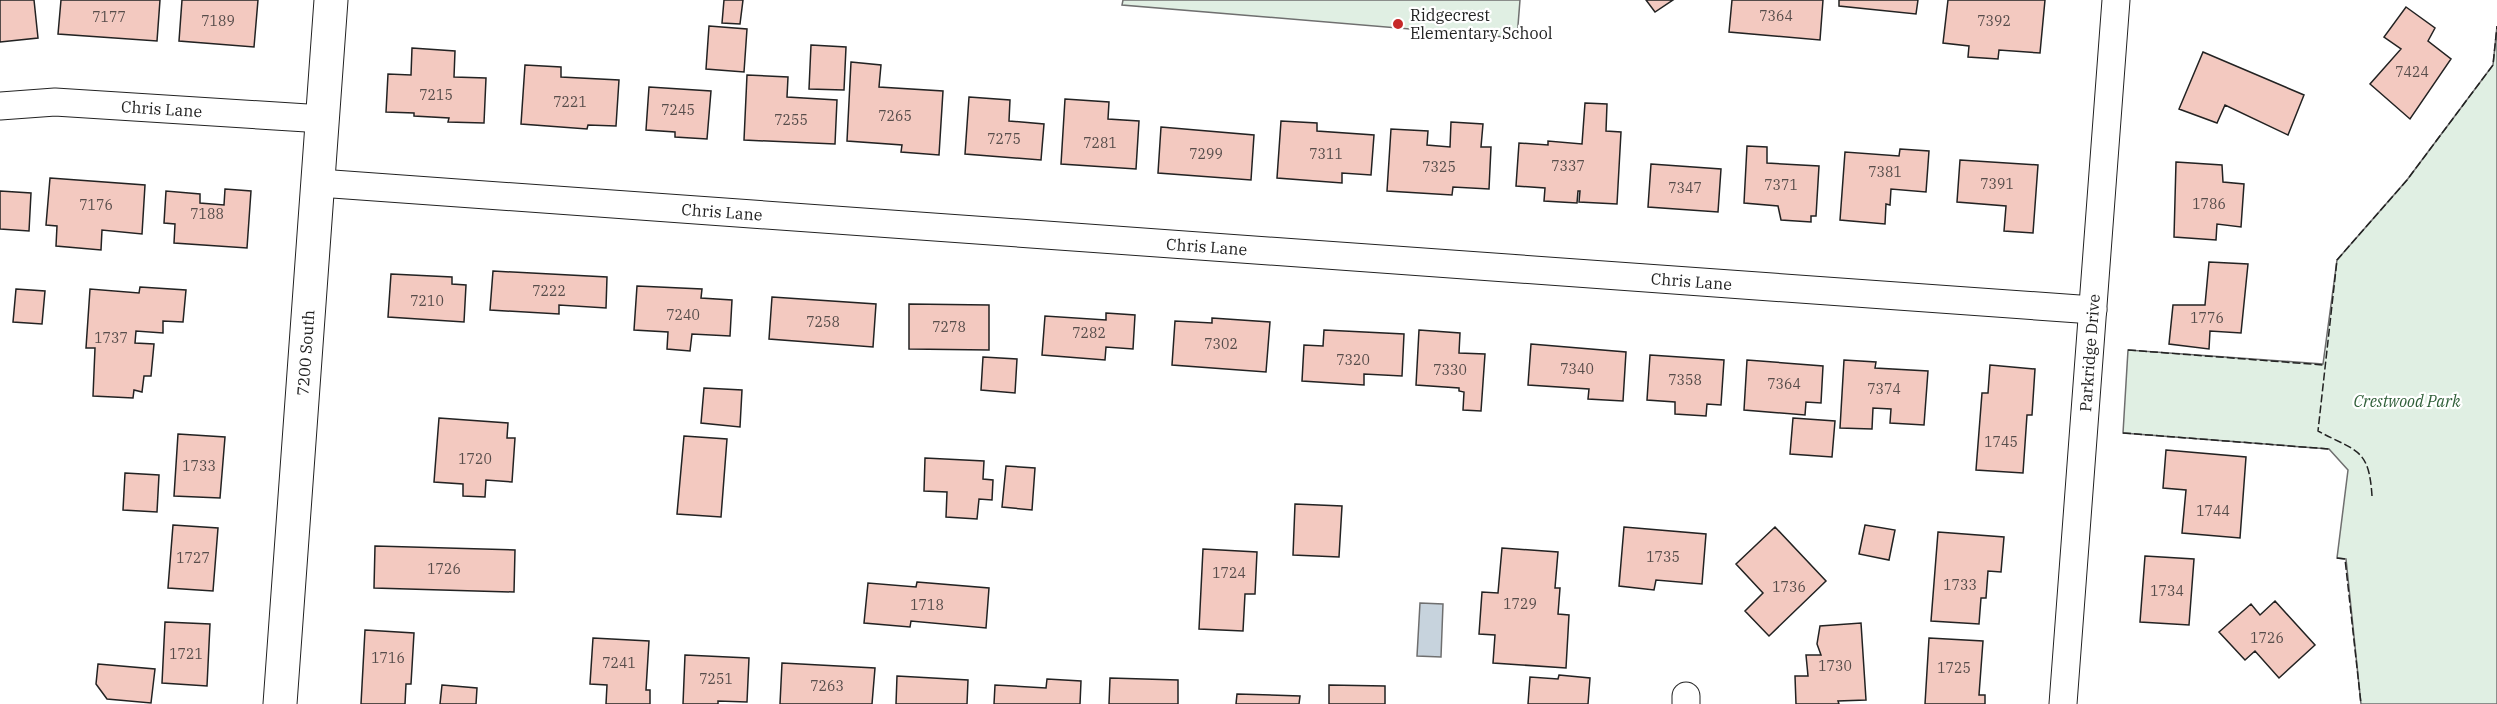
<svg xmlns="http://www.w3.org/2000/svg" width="2497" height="704" font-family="'IBM Plex Serif',serif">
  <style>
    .green { fill: #e0efe3; stroke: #6f6f6f; stroke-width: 1.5 }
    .water { fill: #c7d3dd; stroke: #6f6f6f; stroke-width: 1.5 }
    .building { fill: #f3c9c0; stroke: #222; stroke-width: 1.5 }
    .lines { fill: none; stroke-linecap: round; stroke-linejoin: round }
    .street-casing { stroke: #222; stroke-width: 29 }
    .secondary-casing { stroke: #222; stroke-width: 35 }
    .street { stroke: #fff; stroke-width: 27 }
    .secondary { stroke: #fff; stroke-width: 33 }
    .fence { stroke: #222; stroke-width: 1.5; stroke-dasharray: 8 3; stroke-linecap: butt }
    .poi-dot { fill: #c62828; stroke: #fff; stroke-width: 2 }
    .labels { text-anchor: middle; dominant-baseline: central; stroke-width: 4.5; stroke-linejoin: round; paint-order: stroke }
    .number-label { font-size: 14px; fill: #564c4a }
    .poi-label { font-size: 16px; fill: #222; stroke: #fff; text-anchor: start }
    .street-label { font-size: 16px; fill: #222; stroke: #fff }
    .park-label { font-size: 16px; font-style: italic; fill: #2f5e38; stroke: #fff }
  </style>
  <rect width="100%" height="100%" fill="#fff"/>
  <!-- green -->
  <path class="green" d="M1123 0H1520L1517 38 1122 5Z
    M2497 26V704H2361L2346 559 2337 558 2348 470 2329 449 2123 433 2128 350 2323 364 2337 260 2407 180 2493 65Z"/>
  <!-- water -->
  <path class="water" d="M1420 603 1443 604 1441 657 1417 656Z"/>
  <!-- building -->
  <path class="building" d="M0 0H34L38 38 0 42Z
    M61 0H160L157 41 58 34Z
    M182 0H258L254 47 179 41Z
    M724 0H743L740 24 722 23Z
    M1646 0H1673L1655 12Z
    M1732 0H1823L1820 40 1729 32Z
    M1839 0H1918L1916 14 1839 6Z
    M1948 0H2045L2040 53 1999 50 1998 59 1968 57 1969 46 1943 43Z
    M2406 7 2435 28 2428 41 2451 59 2410 119 2370 84 2401 49 2384 37Z
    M709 26 747 29 744 72 706 69Z
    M811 45 846 47 844 90 809 89Z
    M412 48 455 51 454 77 486 78 484 123 448 122 449 118 414 116V113L386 112 388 74 411 75Z
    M2203 52 2304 95 2288 135 2225 105 2217 123 2179 109Z
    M851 62 881 65 879 87 943 91 939 155 901 152 902 145 847 141Z
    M525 65 561 67V77L619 80 616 126 588 125 587 129 521 124Z
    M747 75 788 77 787 97 837 100 835 144 744 140Z
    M649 87 711 91 707 139 675 137V132L646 130Z
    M969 97 1010 100 1009 121 1044 124 1041 160 965 154Z
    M1065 99 1109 102 1108 119 1139 121 1136 169 1061 164Z
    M1585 103 1607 104 1606 131 1621 132 1617 204 1579 202 1580 191H1578L1577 203 1544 201 1545 188 1516 186 1519 143 1548 145V141L1582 144Z
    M1281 121 1317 123V131L1374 135 1371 175 1342 173V183L1277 178Z
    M1451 122 1483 124 1481 147H1491L1489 189 1453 187 1452 195 1387 191 1391 129 1428 131 1427 145 1450 147Z
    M1161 127 1254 135 1251 180 1158 173Z
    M1747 146 1767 147V163L1819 166 1816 216H1811V222L1781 220 1778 206 1744 203Z
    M1900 149 1929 151 1926 192 1891 189 1890 205 1886 204 1885 224 1840 220 1845 152 1899 156Z
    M1960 160 2038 165 2033 233 2004 231 2006 206 1957 202Z
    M2176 162 2222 165 2223 182 2244 184 2241 227 2217 224 2216 240 2174 237Z
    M1651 164 1721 169 1718 212 1648 207Z
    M50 178 145 185 142 234 102 230 101 250 56 246 57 226 46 225Z
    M225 189 251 191 247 248 174 243 175 224 164 223 166 191 200 194V203L224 205Z
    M0 191 31 193 29 231 0 229Z
    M2209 262 2248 264 2241 333 2210 331 2209 349 2169 344 2173 305H2205Z
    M493 271 607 277 606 308 559 305V314L490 310Z
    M391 274 452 277V284L466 285 464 322 388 317Z
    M637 286 702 289 701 298 732 300 730 336 692 334 690 351 667 349 668 332 634 330Z
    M140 287 186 290 183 322 163 321V333L136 331 135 343 154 344 151 376H144L142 392 134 390 133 398 93 396 95 348H86L90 289 139 293Z
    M16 289 45 291 42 324 13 322Z
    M772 297 876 304 873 347 769 339Z
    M909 304 989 305V350L909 349Z
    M1106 313 1135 315 1133 349 1106 347 1105 360 1042 355 1045 316 1106 320Z
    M1212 318 1270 322 1266 372 1172 365 1175 321 1212 323Z
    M1324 330 1404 334 1402 376 1364 374V385L1302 381 1304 345 1323 346Z
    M1419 330 1460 333 1459 353 1485 354 1481 411 1463 410 1464 392 1459 391V388L1416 385Z
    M1531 344 1626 352 1623 401 1588 399 1589 389 1528 385Z
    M1650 355 1724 360 1721 405 1707 404 1706 416 1675 414V402L1647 400Z
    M983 357 1017 359 1015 393 981 390Z
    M1747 360 1823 366 1821 403 1806 402 1805 415 1744 410Z
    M1844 360 1876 362 1875 368 1928 371 1924 425 1890 423 1891 409 1873 408 1872 429 1840 428Z
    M1990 365 2035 369 2032 415H2027L2023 473 1976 470 1982 393H1988Z
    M704 388 742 390 740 427 701 423Z
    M439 418 508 423 507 438H515L512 482 486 480 485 497 463 496V484L434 482Z
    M1793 418 1835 421 1832 457 1790 454Z
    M178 434 225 437 220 498 174 496Z
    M684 436 727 439 721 517 677 514Z
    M2166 450 2246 457 2240 538 2182 533 2186 490 2163 488Z
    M925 458 984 461 983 479 993 480 992 500 979 499 977 519 946 517 947 492 924 491Z
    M1006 466 1035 468 1032 510 1002 507Z
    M125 473 159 475 157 512 123 510Z
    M1295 504 1342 506 1339 557 1293 555Z
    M173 525 218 528 213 591 168 588Z
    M1865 525 1895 530 1889 560 1859 554Z
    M1624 527 1706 534 1702 584 1656 580 1654 590 1619 586Z
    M1775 527 1826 581 1769 636 1745 611 1763 593 1736 564Z
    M1938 532 2004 537 2001 572 1988 571 1986 598H1981L1979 624 1931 621Z
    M375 546 515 550 514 592 374 588Z
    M1502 548 1558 552 1555 588H1560L1558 614 1569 615 1566 668 1493 663 1495 635 1479 634 1482 592 1498 593Z
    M1203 549 1257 552 1255 594H1245L1243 631 1199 629Z
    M2145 556 2194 559 2189 625 2140 622Z
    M917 582 989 588 986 628 911 621 910 627 864 623 868 583 916 587Z
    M2275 601 2315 645 2279 678 2255 651 2245 660 2219 632 2251 604 2260 615Z
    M165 622 210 624 207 686 162 683Z
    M1861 623 1866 700 1838 701 1839 704H1796L1795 676H1808L1806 655H1821L1817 644 1820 626Z
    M365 630 414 633 411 684H406L405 704H361Z
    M593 638 649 641 646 690H650V704H606L607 685 590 684Z
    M1929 638 1983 641 1979 695H1985V704H1925Z
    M685 655 749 658 747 702 718 701V704H683Z
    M782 663 875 668 872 704H780Z
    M98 664 155 669 151 703 107 699 96 684Z
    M1559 675 1590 678 1588 704H1528L1530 677 1558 679Z
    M897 676 968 680 967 704H896Z
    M1110 678 1178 680V704H1109Z
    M1047 679 1081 681 1080 704H994L995 685 1046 688Z
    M442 685 477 688 476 704H440Z
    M1329 685 1385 686V704H1329Z
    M1237 694 1300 696 1299 704H1236Z"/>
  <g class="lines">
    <!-- street casing -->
    <g class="street-casing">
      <g id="street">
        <path id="s1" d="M0 106 55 102 323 119"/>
        <path id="s2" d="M319 183 2093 310"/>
        <path d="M1686 704V696"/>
        <path id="s3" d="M2063 704 2116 0"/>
      </g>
    </g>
    <!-- secondary casing -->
    <g class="secondary-casing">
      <g id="secondary">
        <path id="s4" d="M280 704 331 0"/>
      </g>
    </g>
    <!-- street -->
    <use href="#street" class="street"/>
    <!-- secondary -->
    <use href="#secondary" class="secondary"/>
    <!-- fence -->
    <path class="fence" d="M2128 350 2323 365
      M2123 433 2329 449
      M2372 496C2369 448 2357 452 2318 431L2337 260 2407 180 2493 65 2497 26
      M2337 558 2345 559 2361 704"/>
  </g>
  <!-- markers -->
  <circle class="poi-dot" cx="1398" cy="24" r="6"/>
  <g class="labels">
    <!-- number labels -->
    <g class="number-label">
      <text x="1776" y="16">7364</text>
      <text x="109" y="17">7177</text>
      <text x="218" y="21">7189</text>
      <text x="1994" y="21">7392</text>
      <text x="2412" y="72">7424</text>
      <text x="436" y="95">7215</text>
      <text x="570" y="102">7221</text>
      <text x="678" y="110">7245</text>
      <text x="895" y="116">7265</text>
      <text x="791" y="120">7255</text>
      <text x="1004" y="139">7275</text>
      <text x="1100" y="143">7281</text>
      <text x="1206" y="154">7299</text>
      <text x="1326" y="154">7311</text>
      <text x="1568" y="166">7337</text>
      <text x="1439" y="167">7325</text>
      <text x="1885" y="172">7381</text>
      <text x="1997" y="184">7391</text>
      <text x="1781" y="185">7371</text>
      <text x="1685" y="188">7347</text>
      <text x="2209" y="204">1786</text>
      <text x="96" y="205">7176</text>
      <text x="207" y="214">7188</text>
      <text x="549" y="291">7222</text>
      <text x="427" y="301">7210</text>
      <text x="683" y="315">7240</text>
      <text x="2207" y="318">1776</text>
      <text x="823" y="322">7258</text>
      <text x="949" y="327">7278</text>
      <text x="1089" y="333">7282</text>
      <text x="111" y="338">1737</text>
      <text x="1221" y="344">7302</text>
      <text x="1353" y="360">7320</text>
      <text x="1577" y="369">7340</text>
      <text x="1450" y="370">7330</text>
      <text x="1685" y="380">7358</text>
      <text x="1784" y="384">7364</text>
      <text x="1884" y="389">7374</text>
      <text x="2001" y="442">1745</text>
      <text x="475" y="459">1720</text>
      <text x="199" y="466">1733</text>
      <text x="2213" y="511">1744</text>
      <text x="1663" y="557">1735</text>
      <text x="193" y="558">1727</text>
      <text x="444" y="569">1726</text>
      <text x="1229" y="573">1724</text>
      <text x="1960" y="585">1733</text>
      <text x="1789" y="587">1736</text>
      <text x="2167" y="591">1734</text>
      <text x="1520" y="604">1729</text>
      <text x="927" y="605">1718</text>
      <text x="2267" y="638">1726</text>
      <text x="186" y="654">1721</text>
      <text x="388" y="658">1716</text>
      <text x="619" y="663">7241</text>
      <text x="1835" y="666">1730</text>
      <text x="1954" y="668">1725</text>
      <text x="716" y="679">7251</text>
      <text x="827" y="686">7263</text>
    </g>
    <!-- poi labels -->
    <g class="poi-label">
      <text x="1410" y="15">Ridgecrest<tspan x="1410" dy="18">Elementary School</tspan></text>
    </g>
    <!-- street labels -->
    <g class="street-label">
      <text stroke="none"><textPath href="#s1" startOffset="162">Chris Lane</textPath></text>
      <text stroke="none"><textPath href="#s2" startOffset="404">Chris Lane</textPath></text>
      <text stroke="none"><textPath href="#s2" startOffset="890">Chris Lane</textPath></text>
      <text stroke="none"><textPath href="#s2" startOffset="1376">Chris Lane</textPath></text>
      <text stroke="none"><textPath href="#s4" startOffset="352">7200 South</textPath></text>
      <text stroke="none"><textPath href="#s3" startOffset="352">Parkridge Drive</textPath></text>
    </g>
    <!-- park labels -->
    <g class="park-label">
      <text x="2407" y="401">Crestwood Park</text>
    </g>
  </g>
</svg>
